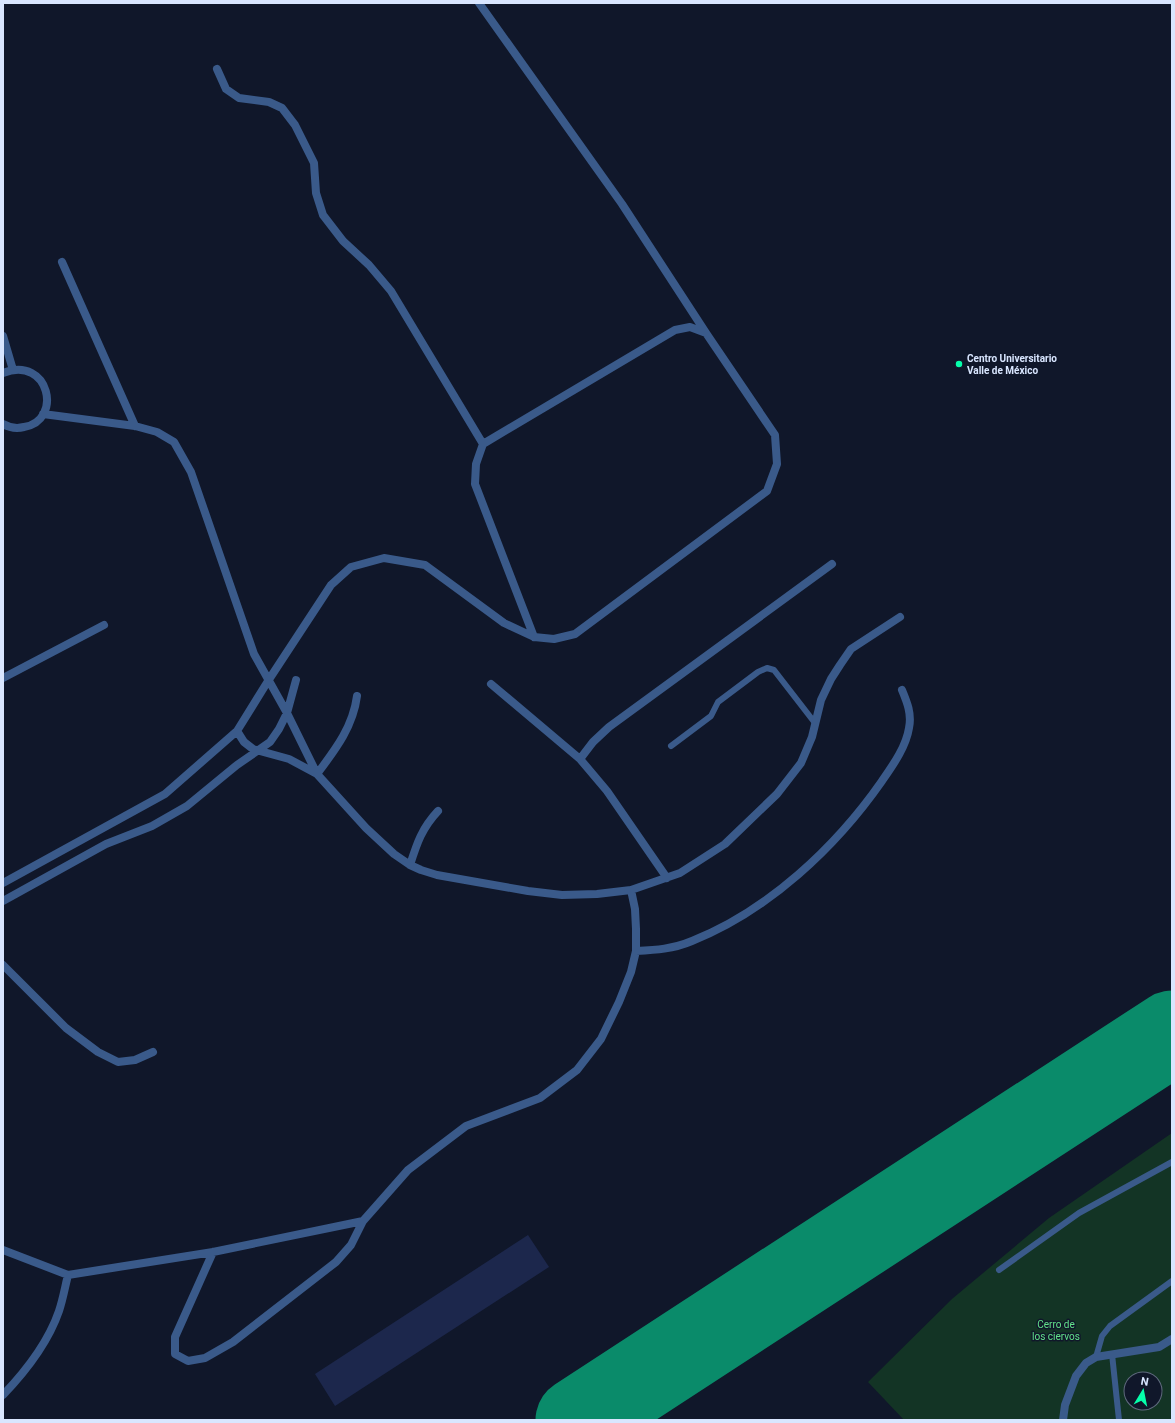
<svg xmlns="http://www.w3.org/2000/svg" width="1175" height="1423" font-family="Roboto,sans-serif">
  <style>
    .green { fill: #133425; fill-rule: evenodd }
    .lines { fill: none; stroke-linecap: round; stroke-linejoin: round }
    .runway { stroke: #0a8b6a; stroke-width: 85 }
    .building { fill: #1c274c }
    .lane { stroke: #3a5a8a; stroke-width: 6 }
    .street { stroke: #3a5a8a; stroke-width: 8 }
    .poi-dot { fill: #05ffab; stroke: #10172a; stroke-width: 1.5 }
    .labels { text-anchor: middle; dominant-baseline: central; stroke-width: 3; stroke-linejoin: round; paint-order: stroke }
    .poi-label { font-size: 10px; font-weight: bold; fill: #d9e6ff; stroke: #10172a; text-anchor: start }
    .park-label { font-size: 10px; fill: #62e38a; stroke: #10172a }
  </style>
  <rect width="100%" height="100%" fill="#10172a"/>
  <!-- green -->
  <path class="green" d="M1172 1133V1420H904L868 1382 952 1299 1049 1218ZM1131 1379H1155V1403H1131Z"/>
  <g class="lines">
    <!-- runway -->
    <path class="runway" d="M578 1420 1172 1033"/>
  </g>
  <!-- building -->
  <path class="building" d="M528 1235 549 1267 335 1406 315 1374Z"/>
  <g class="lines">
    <!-- lane -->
    <path class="lane" d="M671 746 711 716 718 702 758 672 767 668 774 670 815 723
      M999 1270 1079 1213 1172 1162
      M1112 1354 1119 1420
      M1096 1357 1102 1336 1110 1326 1172 1281"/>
    <!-- street -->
    <path class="street" d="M479 3 622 204 706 333
      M217 69 226 89 239 98 269 102 282 108 295 125 314 163 316 193 323 215 343 241 369 265 391 291 483 444 476 464 475 484 534 637
      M62 262 135 426
      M3 336 13 370
      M3 373C50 355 63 421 24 427 16 429 10 428 3 424
      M43 414 135 426 157 432 174 442 191 472 254 654 287 713 317 774 366 828 394 854 410 865 421 870 437 875 528 891 562 895 597 894 631 890 680 873 725 844 777 794 801 763 812 737 821 700 831 679 840 665 851 649 900 617
      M3 678 104 625
      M491 684 580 759 607 791 667 878
      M237 731 244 742 253 749 289 759 317 774
      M580 759 593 742 609 727 832 564
      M317 774C335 750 353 727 357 696
      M410 865C417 843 422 828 438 811
      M3 883 165 794 237 731 268 681 331 585 351 567 384 558 425 565 504 623 534 637 554 639 575 634 767 491 777 464 775 435 706 333 690 327 675 330 483 444
      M3 901 106 844 152 826 187 806 237 765 270 742 279 729 287 713 296 680
      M636 951C656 950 673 949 692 941 768 911 836 847 882 781 893 765 906 747 909 728 912 714 907 702 902 690
      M3 965 66 1028 98 1052 118 1062 135 1060 153 1052
      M3 1250 68 1275 213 1252 363 1221 408 1170 466 1126 540 1098 577 1070 601 1039 619 1002 631 972 636 951V929L635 909 631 890
      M213 1252 175 1337V1354L188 1361 205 1358 233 1342 336 1262 351 1245 363 1221
      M3 1395C26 1371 48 1343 59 1311 63 1299 65 1287 68 1275
      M1063 1420 1065 1405 1076 1376 1086 1363 1096 1357 1159 1347 1172 1339"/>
  </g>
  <!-- markers -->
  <circle class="poi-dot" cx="959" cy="364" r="4"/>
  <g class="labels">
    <!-- poi labels -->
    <g class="poi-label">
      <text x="967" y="358">Centro Universitario<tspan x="967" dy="12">Valle de México</tspan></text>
    </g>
    <!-- park labels -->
    <g class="park-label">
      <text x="1056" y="1324">Cerro de<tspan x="1056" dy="12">los ciervos</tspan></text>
    </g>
  </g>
  <!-- border -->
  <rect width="1175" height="1423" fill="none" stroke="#d9e6ff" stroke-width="8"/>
  <!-- north arrow -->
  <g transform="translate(1143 1391) rotate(10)"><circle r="19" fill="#10172a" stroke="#606a7f"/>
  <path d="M0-3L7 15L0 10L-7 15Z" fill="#05ffab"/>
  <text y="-6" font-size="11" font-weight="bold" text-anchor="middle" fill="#d9e6ff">N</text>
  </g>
</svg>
